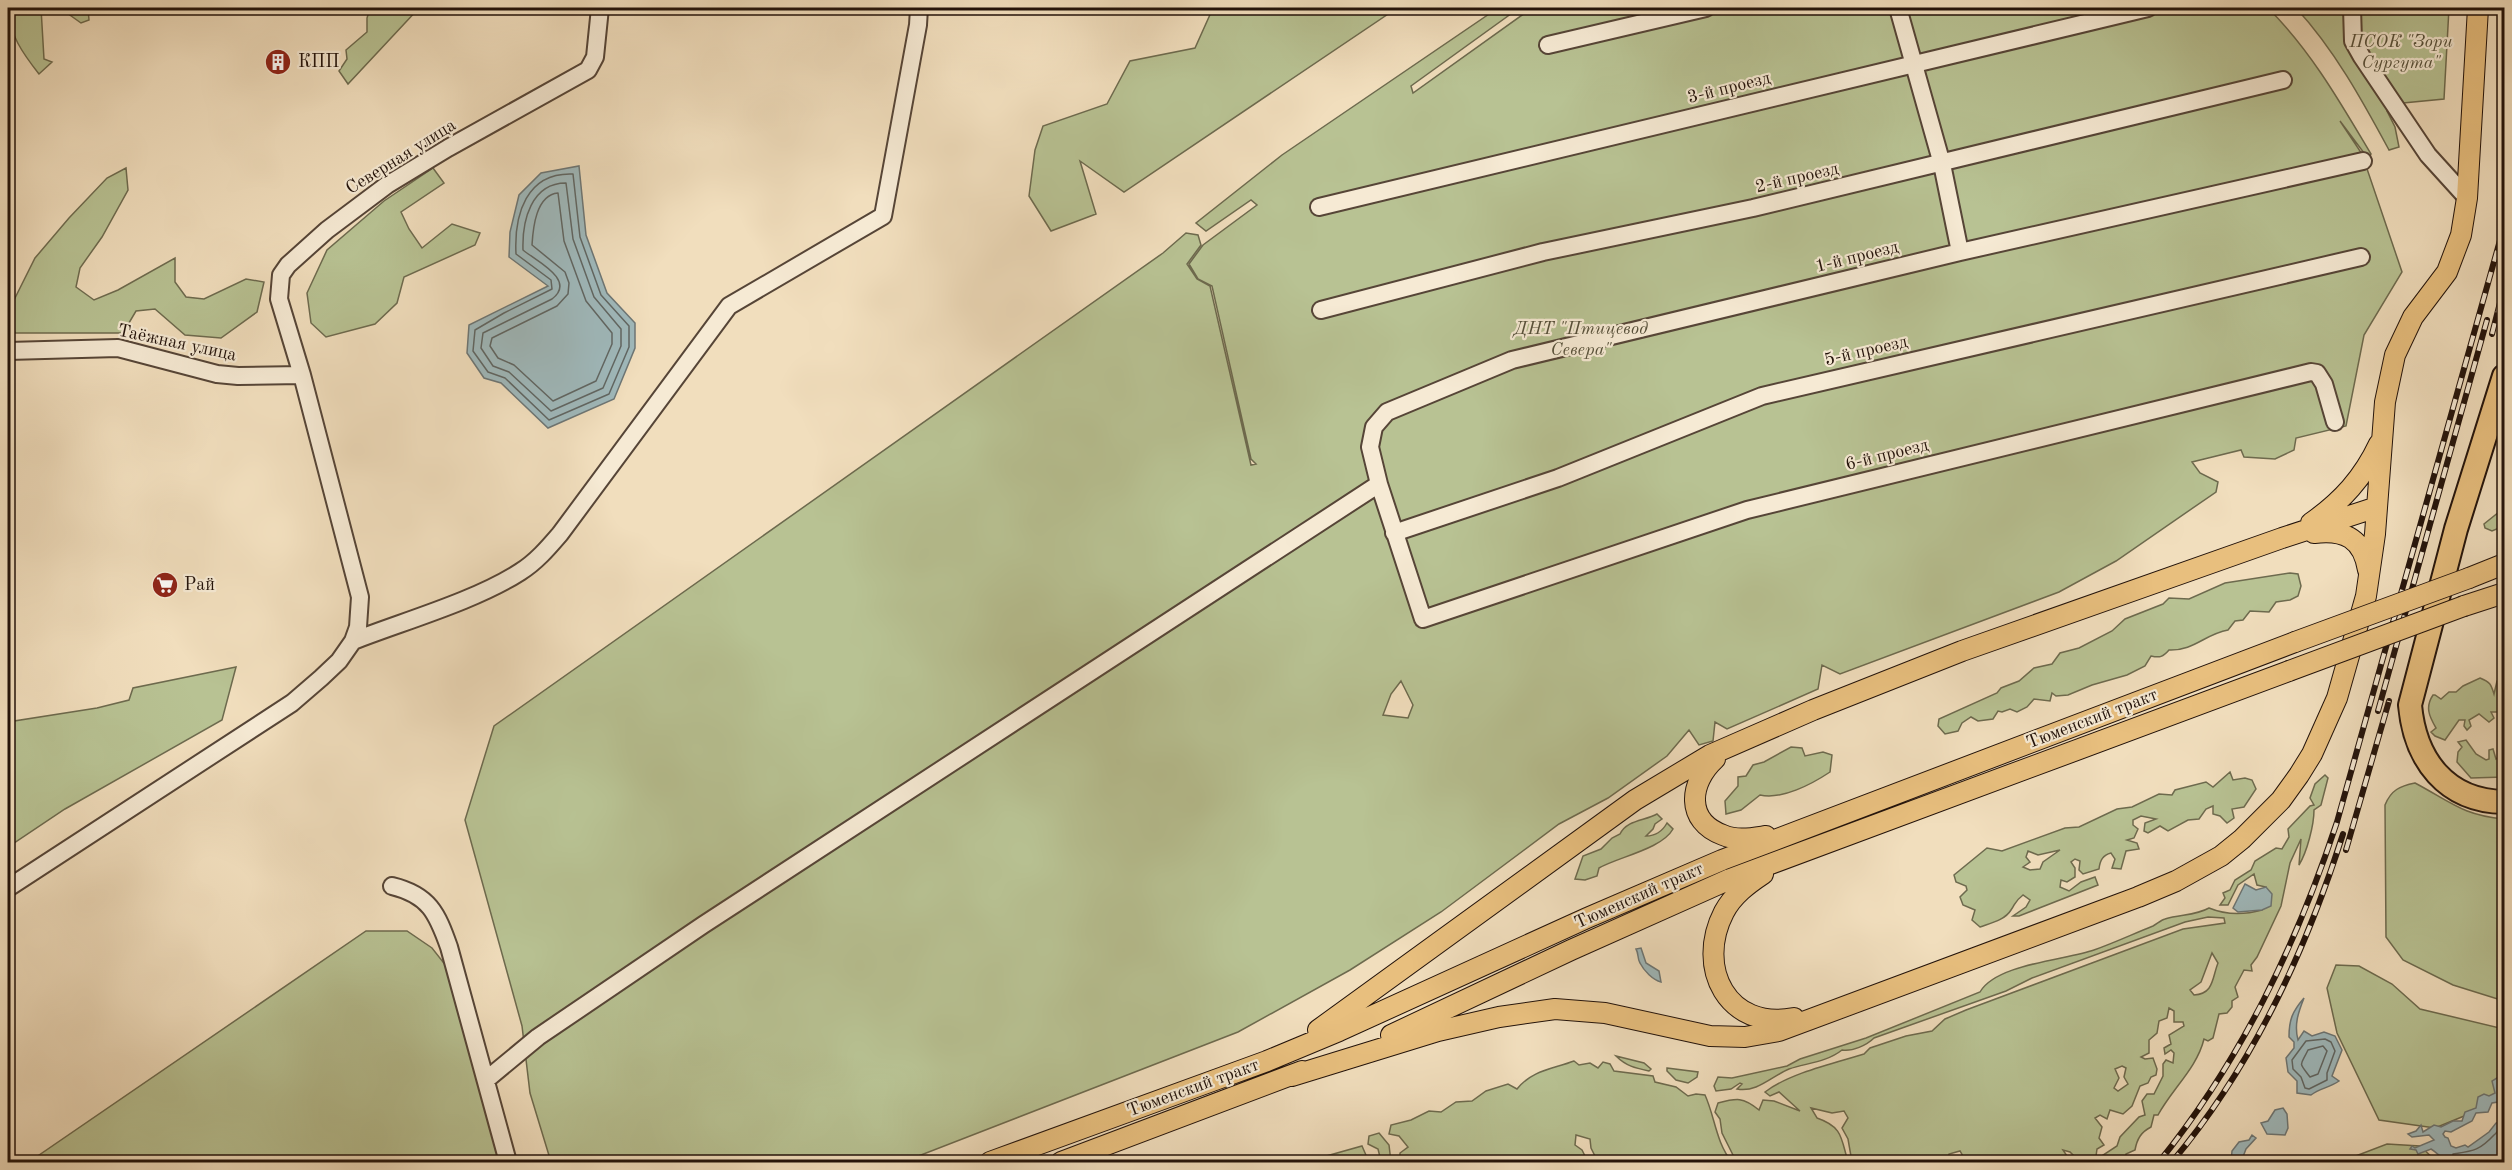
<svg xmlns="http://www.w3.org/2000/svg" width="2512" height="1170" font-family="'Old Standard TT',serif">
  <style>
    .green { fill: #b8c293; stroke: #6d6a4e; stroke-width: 1.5; fill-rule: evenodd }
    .water { fill: #9fb9bc; stroke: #6d7675; stroke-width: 1.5 }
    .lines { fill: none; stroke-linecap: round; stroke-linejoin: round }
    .shore { stroke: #606663; stroke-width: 1.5 }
    .minor-casing { stroke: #564537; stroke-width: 20 }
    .major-casing { stroke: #22120a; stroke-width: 22 }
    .highway-casing { stroke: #22120a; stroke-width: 26 }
    .minor { stroke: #f6ead4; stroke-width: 16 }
    .major { stroke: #e8bf7e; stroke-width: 20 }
    .highway { stroke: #e8bf7e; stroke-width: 22 }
    .rail-casing { stroke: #22120a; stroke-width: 6 }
    .rail { stroke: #f6ead4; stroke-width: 4; stroke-dasharray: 11; stroke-linecap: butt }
    .major-bridge-casing { stroke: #22120a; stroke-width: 22; stroke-linecap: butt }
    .major-bridge { stroke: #e8bf7e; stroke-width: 20 }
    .labels { text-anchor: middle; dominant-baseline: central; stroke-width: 4.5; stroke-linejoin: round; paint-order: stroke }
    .park-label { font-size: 18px; font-style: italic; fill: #56503a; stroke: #f6ead4 }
    .poi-label { font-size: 18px; fill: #22120a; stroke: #f6ead4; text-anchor: start }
    .street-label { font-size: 18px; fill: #22120a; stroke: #f6ead4 }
  </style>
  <rect width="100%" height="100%" fill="#f1debd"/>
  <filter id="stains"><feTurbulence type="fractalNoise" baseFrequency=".00333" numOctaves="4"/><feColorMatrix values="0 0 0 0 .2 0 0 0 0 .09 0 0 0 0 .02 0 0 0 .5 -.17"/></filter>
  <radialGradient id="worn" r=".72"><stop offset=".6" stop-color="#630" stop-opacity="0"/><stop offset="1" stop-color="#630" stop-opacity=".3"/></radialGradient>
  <!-- green -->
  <path class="green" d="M8 8H41L44 59 52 62 39 74C24 55 8 33 8 8Z
    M60 8H88L89 20 81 23Z
    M370 8H419L348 84 339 71 347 59 346 50 367 32V18Z
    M1213 8H1397L1124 192 1080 161 1096 214 1051 231 1029 196 1035 150 1043 126 1107 104 1130 61 1195 48Z
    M1498 8H1519L1411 86 1413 93 1532 8H2268C2311 51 2340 102 2371 154L2367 157 2340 121 2362 154 2402 272 2364 335 2346 426 2296 438 2294 450 2275 459 2244 457 2241 450 2192 462 2200 473 2218 482 2216 492 2116 561 2059 592 1840 674 1822 665 1818 689 1727 729 1715 722 1713 741 1699 745 1689 730 1667 756 1608 798 1559 824 1441 912 1350 970 1238 1032 903 1162H551L530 1093 522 1026 465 820 494 726 1163 253 1186 233 1198 235 1201 245 1187 264 1197 279 1210 286 1251 465 1256 464 1251 459 1212 286 1198 279 1189 264 1203 245 1257 205 1251 200 1206 231 1196 223 1282 155ZM1401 681 1413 705 1408 718 1383 715 1391 694Z
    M2296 8H2449L2444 99 2403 103 2387 111 2395 127 2399 147 2389 150C2362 100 2334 49 2296 8Z
    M126 168 128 190 102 237 80 268 76 287 94 300 118 290 175 258V282L186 297 204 299 246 279 264 282 257 312 221 338 185 335 155 309 136 311 123 333H15L9 310 35 258 69 218 107 178Z
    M433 168 444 183 401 212 409 229 422 248 452 224 480 233 475 245 404 277 397 303 375 324 326 337 311 323 307 293 327 250 384 201Z
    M2504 508V526L2492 531 2485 528 2484 524Z
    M2290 573 2298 574 2301 586 2298 596 2290 600 2276 602 2269 612 2250 611 2243 620 2235 621 2228 630C2205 634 2194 651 2169 650 2163 657 2160 658 2151 656L2145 666 2127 675 2092 685 2068 695 2056 696 2052 693 2050 701 2034 699 2027 707 2017 712 2010 709 2002 712 1998 711 1993 719 1978 721 1971 717 1962 723 1958 731 1945 734 1938 726 1939 719 1997 693 2001 688 2019 681 2034 668 2052 664 2060 653 2079 648 2112 631 2125 619 2163 604 2169 598 2189 599 2225 583Z
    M236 667 222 720 65 809 8 847V722L97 708 129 700 133 688Z
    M2480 678C2490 682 2491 684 2494 694L2497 681 2504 679V707L2499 712H2491L2494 718 2489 722 2479 714 2469 720 2471 726 2467 730 2464 726 2465 720H2459L2445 740 2435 736 2431 732 2436 728C2429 716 2425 707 2433 695H2435L2441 699 2449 692H2456L2463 686Z
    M2466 740 2476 754 2486 760 2489 759V750L2493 749 2496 759 2504 753V777L2471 778 2457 762 2458 752 2462 747 2458 742Z
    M1791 747 1802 748 1805 756 1823 752 1832 755 1830 772C1812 784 1782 800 1760 795L1741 810 1726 814 1725 801 1738 786V777L1746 776 1753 765 1764 762Z
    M2230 772 2233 780 2245 778 2252 780 2256 789 2244 807 2232 809 2234 818 2227 823 2220 816 2213 814V806L2206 809 2199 819 2188 820 2168 831 2160 826 2148 833 2144 831 2145 823 2156 819 2141 816 2133 820V825L2138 829 2134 838 2127 840 2137 843 2139 849 2126 851 2121 869 2112 868 2115 859 2111 853C2103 855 2100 860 2099 869L2083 874 2079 870 2080 861 2075 859 2071 862 2075 868V877L2067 882 2061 880 2060 887 2069 891 2081 882 2095 877 2098 885 2019 916H2013L2026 907 2030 900 2023 895C2014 902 2016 903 2011 910 2005 920 1991 923 1980 927L1972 920 1975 910 1963 905 1960 897 1967 890 1966 886 1956 882 1954 875 1987 848 2002 851 2065 828 2079 827 2117 809 2132 807 2159 794 2172 795 2175 790 2206 782 2213 787ZM2060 850 2043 862 2040 869 2030 870 2023 867 2030 862 2026 857 2028 851 2038 855Z
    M2325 775 2328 778 2321 805 2314 810C2314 825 2307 852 2299 865L2301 839 2290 863 2281 906 2257 957 2251 965 2252 971 2244 970 2235 987 2238 997 2232 1001V1007L2227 1013 2219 1014 2213 1038 2208 1041 2204 1039C2197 1068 2172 1089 2158 1115H2154L2151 1127C2141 1132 2137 1139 2135 1150L2126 1154 2125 1162H2095L2097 1159 2117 1146 2120 1137 2139 1117 2145 1115 2142 1101 2147 1094H2154L2163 1076V1064L2166 1060 2173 1063 2174 1053 2171 1050 2165 1054 2164 1048 2171 1044 2169 1035 2184 1026 2183 1022H2174V1011L2169 1008 2167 1018 2159 1021 2157 1033 2149 1040V1053L2141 1057 2145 1059 2153 1058 2157 1069 2156 1075 2151 1077 2148 1083 2140 1086 2132 1106 2123 1114 2110 1110 2107 1119 2100 1115 2095 1118 2102 1127 2099 1138 2104 1145 2097 1149 2096 1156 2089 1162H2080L2070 1152 2063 1150 2071 1162H1958L1964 1158 1960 1151 1949 1154 1948 1162H1852L1848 1139 1842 1128 1848 1118 1844 1111 1832 1113 1811 1108 1817 1118C1843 1127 1841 1138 1848 1162H1738L1736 1161 1722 1133 1720 1119 1715 1112 1718 1103C1737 1098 1743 1097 1759 1110L1763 1100 1774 1101 1800 1111 1779 1092 1770 1096 1765 1092C1790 1073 1835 1063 1864 1054L1870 1048 1906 1036 1932 1031 1945 1019 1966 1010 2183 929 2225 923 2224 918 2208 917 2185 922 2032 978 2006 991 1874 1038C1867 1045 1852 1052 1842 1050 1827 1062 1807 1063 1789 1069 1772 1076 1757 1093 1737 1089L1742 1084 1740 1083 1731 1089 1716 1091 1714 1086 1718 1077 1732 1078 1787 1066 1800 1059 1866 1038 1980 992C1996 964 2065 960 2094 950 2114 943 2133 934 2153 926 2157 924 2161 920 2165 919 2180 914 2195 916 2209 908 2226 915 2244 915 2262 910L2266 887 2257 885 2254 874 2238 885 2228 905H2220L2225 898 2223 893 2230 890 2235 880 2251 870 2255 861 2276 848 2282 849 2289 837 2288 829 2310 806 2314 805 2310 798 2315 784ZM2212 953 2218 963C2212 978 2214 994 2194 995L2190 990 2201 982ZM2122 1066 2126 1068 2124 1077 2128 1084 2118 1091 2114 1088 2119 1078 2115 1069Z
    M2415 783C2451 802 2462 815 2504 819V1001L2453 985 2403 960 2386 937 2385 805C2391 790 2400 786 2415 783Z
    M1657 814 1662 819 1655 824 1653 829 1646 836C1656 836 1662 832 1667 823L1673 829C1662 849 1618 857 1599 868L1597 876 1585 880 1575 879 1583 856 1601 849 1612 838 1620 834C1627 820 1644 821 1657 814Z
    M366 931H407L432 948 447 967 501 1162H29Z
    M2336 965 2359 966 2392 984 2420 1009 2504 1029V1092L2469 1114 2435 1128 2379 1120 2337 1033 2327 988Z
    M1616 1056 1644 1063 1651 1069 1649 1071C1635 1068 1626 1066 1616 1056Z
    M1574 1061 1579 1065 1590 1063 1598 1068 1603 1062 1610 1064 1614 1071 1653 1076 1655 1082 1676 1087 1688 1096 1696 1094 1705 1095C1715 1117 1716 1143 1732 1162H1598L1591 1148 1590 1139 1576 1135 1575 1145 1582 1150 1588 1162H1400V1153L1408 1147 1399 1136 1389 1134 1391 1125 1411 1120 1429 1111 1441 1112 1456 1102 1472 1101 1486 1091 1508 1084 1517 1089C1532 1070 1553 1069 1574 1061Z
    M1667 1068 1698 1072 1697 1077 1688 1083 1676 1080 1667 1071Z
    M1379 1133 1389 1145 1391 1162H1378L1380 1157 1378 1149 1368 1144 1369 1136Z
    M2387 1144 2420 1146 2437 1162H2340Z
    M1362 1146 1369 1162H1305Z"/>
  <!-- water -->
  <path class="water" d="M579 166 586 235 607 293 635 323V348L614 399 548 428 501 383 484 378 467 353 469 325 548 286 509 257 510 232 519 195 541 173Z
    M2245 884 2256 890 2266 887 2272 894 2271 906 2262 910 2238 912 2233 908Z
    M1641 948 1646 963 1659 971 1661 982C1653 980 1644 971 1640 963 1637 958 1639 954 1636 949Z
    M2304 998C2298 1013 2294 1025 2298 1040L2304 1031 2312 1036 2324 1032 2335 1036 2342 1050 2332 1076 2339 1081C2329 1088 2320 1088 2311 1095L2297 1093V1081L2288 1072 2286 1058 2294 1048V1042L2289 1037C2289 1020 2292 1012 2304 998Z
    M2500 1076 2504 1081V1101L2492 1103 2488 1112 2476 1113 2472 1121 2451 1132 2445 1131 2443 1134 2445 1137 2448 1138 2451 1146 2456 1148 2465 1145 2468 1147 2489 1132 2496 1123 2501 1121 2504 1114V1158C2492 1163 2464 1166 2451 1162 2442 1160 2438 1153 2431 1149L2418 1154 2416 1150 2410 1149 2412 1146 2415 1148 2434 1140 2429 1135 2412 1137 2408 1134 2416 1131 2421 1125 2423 1132 2434 1125 2441 1127 2453 1121H2462L2465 1112 2476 1108 2478 1097 2484 1094 2489 1096 2495 1093 2492 1081Z
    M2283 1108 2287 1114 2288 1128 2285 1135 2267 1134 2261 1123 2268 1121 2275 1110Z
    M2252 1135 2256 1138 2246 1149 2241 1162H2231L2232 1151 2239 1142 2249 1140Z"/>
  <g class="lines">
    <!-- shore -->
    <path class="shore" d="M573 174 580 237 601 295 629 326V347L609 394 549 420 505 378 488 372 473 351 475 330 504 313 552 289 551 280 516 254C514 215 526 172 573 174Z
      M566 183 573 239 594 297 621 329V346L603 388 551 411 509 372 493 366 481 348 483 333 552 299C577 280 536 261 523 250 522 221 531 183 566 183Z
      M558 193 564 241 586 301 612 333V344L596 381 553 401 514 365 498 358 490 346 492 338 557 306 568 294 569 283 565 272 532 245C533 228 536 195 558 193Z
      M2325 1039 2331 1042 2335 1051 2327 1073V1080L2309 1089 2305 1088 2301 1077 2293 1069 2292 1060 2306 1041Z
      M2323 1046 2327 1051 2318 1074 2310 1077C2298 1061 2300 1067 2308 1050Z
      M2452 1162 2453 1154C2473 1151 2479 1151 2494 1135 2499 1131 2498 1128 2504 1126"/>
    <!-- minor casing -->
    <g class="minor-casing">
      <path id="minor" d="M1898 8 1942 164 1960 252
        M2352 8 2353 41 2362 57 2428 155 2467 198
        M1548 45 1706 8
        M1319 207 2148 8
        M1321 310 1543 252 1753 208 2283 80
        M8 351 118 348 217 374 238 376 302 375
        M2335 422 2324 384 2317 373 2311 372 1747 510 1423 619 1379 484 1370 447 1374 427 1387 412 1512 360 1960 252 2363 161
        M1394 533 1558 478 1762 396 2361 257
        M353 641C404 621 475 601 520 572 536 562 548 548 560 534L729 306 883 216 918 25 919 8
        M392 886C429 895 437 913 449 947L508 1162
        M8 888 292 703 321 678 339 661 353 641 358 627 360 597 302 375 279 299 281 275 288 265 327 230 387 185 448 148 588 70 595 57 600 8
        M486 1080 538 1037 703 925 1379 484"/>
    </g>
    <!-- major casing -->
    <g class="major-casing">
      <path id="major" d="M2311 523C2342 501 2363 478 2379 444
        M2314 533C2345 529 2363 539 2368 570
        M2469 578 2504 564
        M2464 606 2504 593
        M1715 759C1689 783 1685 821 1723 835 1737 841 1752 838 1766 836
        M1763 874C1748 884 1733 895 1724 912 1695 968 1728 1031 1794 1018
        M1318 1030 1635 800 1710 755 1813 710 1962 651 2282 538 2377 507
        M1391 1035 1571 950 1730 879 2289 671
        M1292 1076 1438 1031 1499 1017 1555 1009 1605 1013 1710 1036 1745 1037 1779 1031 2138 897 2176 881 2221 856 2242 839 2281 800 2299 775 2312 754 2337 698 2366 596 2375 534 2385 402 2395 355 2413 317 2447 272 2461 235 2467 198 2478 8
        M990 1162 1267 1061 1339 1031 1587 918 1722 860 2295 642
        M1061 1162 1302 1071"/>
    </g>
    <!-- highway casing -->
    <g class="highway-casing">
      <path id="highway" d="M2504 376 2456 529 2410 705C2415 760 2446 801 2504 802"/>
    </g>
    <!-- minor -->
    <use href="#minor" class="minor"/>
    <!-- major -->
    <use href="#major" class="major"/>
    <!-- highway -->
    <use href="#highway" class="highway"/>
    <!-- rail casing -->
    <g class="rail-casing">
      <path id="rail" d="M1452 11 1457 8
        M2492 334 2504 287
        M2378 711 2487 320
        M2346 850 2389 701
        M2159 1162C2241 1060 2296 946 2337 822L2504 226
        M2172 1162C2251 1068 2306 951 2343 834"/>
    </g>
    <!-- rail -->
    <use href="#rail" class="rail"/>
    <!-- major-bridge casing -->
    <g class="major-bridge-casing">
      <path id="major-bridge" d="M2295 642 2469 578
        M2289 671 2464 606"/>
    </g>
    <!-- major-bridge -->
    <use href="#major-bridge" class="major-bridge"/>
  </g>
  <!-- icons -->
  <defs>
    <g id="building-disc" transform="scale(1.35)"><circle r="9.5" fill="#8f2418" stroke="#f6ead4"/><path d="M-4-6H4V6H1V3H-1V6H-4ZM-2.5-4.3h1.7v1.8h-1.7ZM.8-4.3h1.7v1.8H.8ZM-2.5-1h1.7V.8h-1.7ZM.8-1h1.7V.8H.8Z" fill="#fff"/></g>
    <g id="supermarket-disc" transform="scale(1.35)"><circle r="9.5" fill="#8f2418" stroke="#f6ead4"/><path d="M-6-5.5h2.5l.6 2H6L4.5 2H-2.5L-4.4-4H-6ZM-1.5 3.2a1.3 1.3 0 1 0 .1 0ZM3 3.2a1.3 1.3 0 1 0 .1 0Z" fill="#fff"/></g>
  </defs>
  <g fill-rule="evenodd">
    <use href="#building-disc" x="278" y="62"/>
    <use href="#supermarket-disc" x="165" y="585"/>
  </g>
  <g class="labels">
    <!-- park labels -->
    <g class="park-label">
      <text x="2401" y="42">ПСОК "Зори<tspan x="2401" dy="21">Сургута"</tspan></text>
      <text x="1581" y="329">ДНТ "Птицевод<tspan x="1581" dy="21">Севера"</tspan></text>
    </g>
    <!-- poi labels -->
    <g class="poi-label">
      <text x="298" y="62">КПП</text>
      <text x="184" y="585">Рай</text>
    </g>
    <!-- street labels -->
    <g class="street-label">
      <text transform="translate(1729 88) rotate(-14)">3-й проезд</text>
      <text transform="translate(401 157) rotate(-32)">Северная улица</text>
      <text transform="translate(1797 178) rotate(-13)">2-й проезд</text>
      <text transform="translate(1857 257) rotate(-14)">1-й проезд</text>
      <text transform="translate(177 343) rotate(12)">Таёжная улица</text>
      <text transform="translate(1866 351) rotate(-13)">5-й проезд</text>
      <text transform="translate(1887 455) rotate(-14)">6-й проезд</text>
      <text transform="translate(2092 719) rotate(-21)">Тюменский тракт</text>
      <text transform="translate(1639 896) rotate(-24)">Тюменский тракт</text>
      <text transform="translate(1193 1088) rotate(-20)">Тюменский тракт</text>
    </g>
  </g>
  <!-- margin -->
  <rect width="2512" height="1170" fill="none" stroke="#f1debd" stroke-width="30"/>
  <rect x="9" y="9" width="2494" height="1152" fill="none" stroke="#22120a" stroke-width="3"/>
  <rect x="15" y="15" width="2482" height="1140" fill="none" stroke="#22120a" stroke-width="1.5"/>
  <rect width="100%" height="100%" filter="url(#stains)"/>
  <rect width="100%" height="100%" fill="url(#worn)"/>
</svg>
